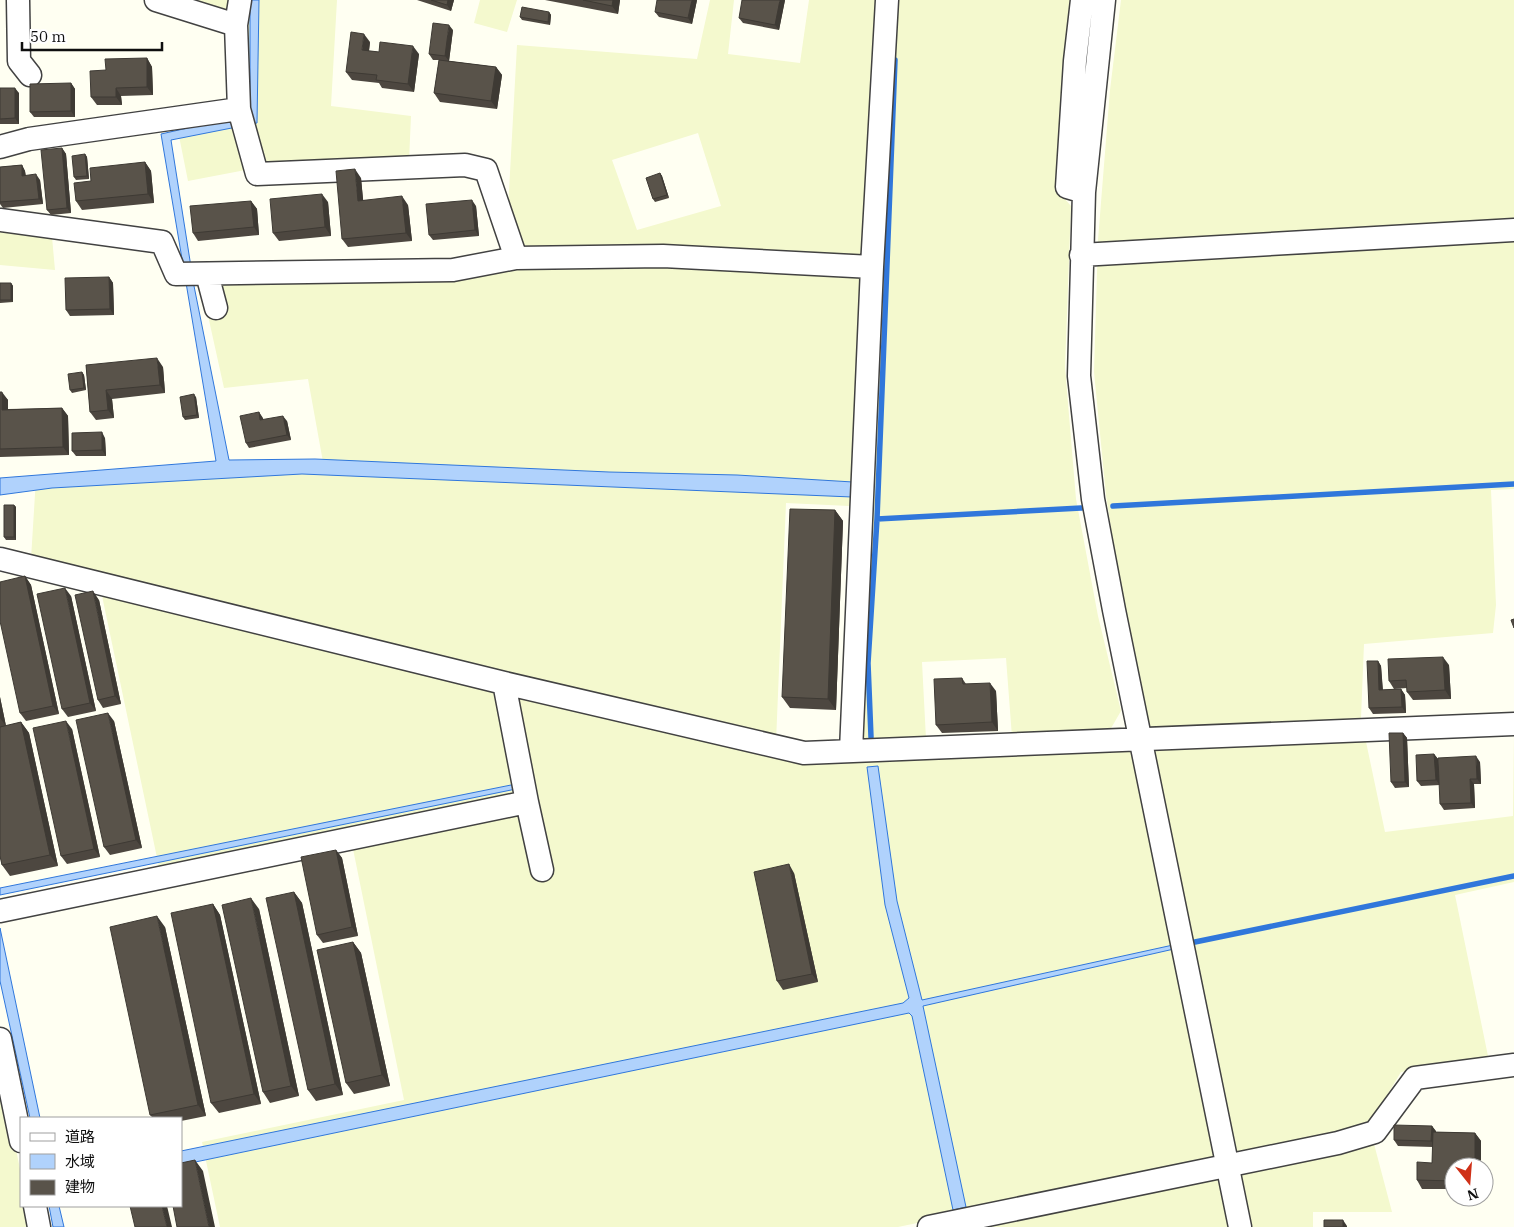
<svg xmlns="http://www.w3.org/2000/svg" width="1514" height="1227" font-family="'IBM Plex Serif','Noto Sans JP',serif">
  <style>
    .farmland { fill: #f4f9ce; fill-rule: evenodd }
    .water { fill: #b0d2fc; stroke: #3077db }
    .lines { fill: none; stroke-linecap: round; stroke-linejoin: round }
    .stream { stroke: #3077db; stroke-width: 5.5 }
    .minor-casing { stroke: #424242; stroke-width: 25 }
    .minor { stroke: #fff; stroke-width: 22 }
    .wall { fill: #4d4740 }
    .shaded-wall { fill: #3e3a34 }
    .building { fill: #59534a; stroke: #3e3a34 }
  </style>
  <rect width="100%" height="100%" fill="#fffff2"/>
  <!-- farmland -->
  <path class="farmland" d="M185 0H337L331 106 411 116 409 161 271 165 188 181 178 131 245 117 243 20Z
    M480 0H517L507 32 474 23Z
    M710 0H734L728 54 800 63 809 0H1076L1057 190 1071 206 1065 367 1076 499 1098 616 1121 711 1110 730 1012 737 1006 658 922 662 926 739H863L870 507 786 503 776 742 31 559 36 478 323 462 308 379 224 388 201 284 519 264 508 209 517 45 697 59ZM698 133 721 206 637 230 612 160Z
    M1121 0H1514V489L1491 490 1496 605 1493 633 1364 644 1361 718 1385 832 1513 816 1514 733V882L1455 895 1489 1061 1401 1072 1369 1125 1392 1212H1313V1227H1251L1123 609 1106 495 1094 372 1098 240 1110 90Z
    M0 232 52 237 55 270 0 265Z
    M101 591 499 688 521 796 160 872Z
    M520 695 797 762 1122 748 1132 753 1219 1157 1214 1161 898 1227H220L202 1142 404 1100 352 844 523 809 513 700Z
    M0 1071 21 1174V1206H28L32 1227H0Z
    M1220 1173 1231 1227H955Z"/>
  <!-- water -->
  <path class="water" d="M250 0H259L257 123 171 140 194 286 229 460 315 459 609 472 737 475 853 482 852 497 302 474 52 488 0 495V478L216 461 161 134 250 114Z
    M878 766 897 901 922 1000 1173 945 1174 949 923 1006 966 1207 953 1210 912 1016 909 1013 181 1165V1151L903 1003 909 998 885 905 867 767Z
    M516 784V789L0 895V888Z
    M0 928 40 1118H30L0 981Z
    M49 1206H59L64 1227H53Z"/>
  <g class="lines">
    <!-- stream -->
    <path class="stream" d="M1113 506 1514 484
      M877 519 1081 508
      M871 737 868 663 877 519 895 60
      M1195 942 1514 876"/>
    <!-- minor casing -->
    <g class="minor-casing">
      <path id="minor" d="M18 0 19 61 30 75
        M156 0 236 25
        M240 0 236 25 239 109 257 174 465 165 486 170 516 258
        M1082 0 1075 61 1067 187 1084 192
        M1104 0 1084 192 1079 376 1093 499 1114 610 1240 1227
        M0 147 29 139 239 109
        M0 220 162 242 176 274 453 270 516 258 663 256 872 267
        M1081 255 1514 230
        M207 274 216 308
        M0 559 504 683 804 753 1514 724
        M851 751 872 267 887 0
        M527 802 542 870
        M0 911 527 802 504 683
        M0 1039 21 1141
        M35 1206 39 1227
        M929 1227 1338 1143 1375 1132 1415 1078 1514 1065"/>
    </g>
    <!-- minor -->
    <use href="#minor" class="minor"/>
  </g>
  <!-- wall -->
  <path class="wall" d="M417 0H454L451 11Z
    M545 0H620L618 14Z
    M697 0 692 24 659 17 655 12Z
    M785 0 779 30 743 23 739 18Z
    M549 12 551 15 550 25 522 20 520 17Z
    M453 30 449 61 496 67 502 75 497 109 440 102 434 93 439 60H433L429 54Z
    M370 42 369 51 379 52 419 54 414 92 382 88 379 83 352 80 346 72Z
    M147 58 152 67 153 95 121 96 122 105H97L91 97 106 70Z
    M71 83 75 89V117H34L30 112Z
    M0 88 19 93V124H0Z
    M62 148 66 154 71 213 51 215 47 210Z
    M85 154 87 157 89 179 76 180 74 177Z
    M145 162 151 171 154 203 82 210 76 201 91 181Z
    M22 165 25 171 26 176 40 180 43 204 3 208 0 204V167Z
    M660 173 662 176 669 198 655 202 653 199Z
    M361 178 363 200 408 205 412 241 348 247 342 239Z
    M251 201 257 209 259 235 198 241 193 233Z
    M328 202 331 236 279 241 273 233Z
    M476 206 479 236 433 240 429 235Z
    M109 277 113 283 114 315 70 316 66 310Z
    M0 283H11L13 286V302L0 303Z
    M86 365 163 367 165 393 112 399 114 418 96 420 90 412Z
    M82 372 84 375 86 390 72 393 70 390Z
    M0 392 8 400V409L62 408 68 416 69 455 0 457Z
    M196 397 199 418 185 420 183 417Z
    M259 412 263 420 287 421 291 440 249 448 246 443Z
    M105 438 106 456H76L72 451Z
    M14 505 16 507V540H6L4 537Z
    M835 510 843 521 836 710 790 708 782 697Z
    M25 576 31 585 59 714 26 721 20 713Z
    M71 596 96 711 68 717 62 709Z
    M99 600 121 704 103 708 98 700Z
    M1378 661 1381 666 1383 690 1401 689 1405 695 1406 713 1373 714 1369 708Z
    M1449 665 1451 699 1413 700 1407 692V688L1394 689 1389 681Z
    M962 678 966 684 996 691 998 731 942 733 936 725Z
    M0 697 6 726 21 722 29 733 58 866 10 876 2 865 0 856Z
    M114 721 142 848 110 855 104 847Z
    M72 729 100 857 67 864 61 856Z
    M1403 733 1407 738 1409 787 1395 788 1391 782Z
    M1434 754 1438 759 1440 785 1421 786 1417 781Z
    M1480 762 1481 784H1474L1475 808 1444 810 1440 804Z
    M336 850 342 858 358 936 323 943 317 935Z
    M794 873 818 982 783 990 777 981Z
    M294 892 302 903 343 1095 316 1101 308 1090Z
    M213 904 220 915 261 1104 219 1113 211 1103Z
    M259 909 299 1096 270 1103 263 1092Z
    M165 927 206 1116 181 1121V1118H153L150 1115Z
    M353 942 361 953 390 1086 354 1094 346 1083Z
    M1432 1126 1436 1132 1475 1133 1481 1141V1167H1454V1189H1422L1417 1180 1432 1163 1433 1147 1398 1146 1394 1140Z"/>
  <!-- shaded-wall -->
  <path class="shaded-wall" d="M448 0H454L451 11 447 5Z
    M613 0H620L618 14 612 6Z
    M692 0H697L692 24 688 18Z
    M780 0H785L779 30 775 25Z
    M549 12 551 15 550 25 548 22Z
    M449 25 453 30 449 61 445 56Z
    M364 34 370 42 368 58 362 50Z
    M413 46 419 54 414 92 408 84Z
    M147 58 152 67 153 95 147 87Z
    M496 67 502 75 497 109 491 101Z
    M71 83 75 89V117L71 111Z
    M15 88 19 93V124L15 118Z
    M116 88 121 96 122 105 116 97Z
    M62 148 66 154 71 213 67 208Z
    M85 154 87 157 89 179 87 176Z
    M145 162 151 171 154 203 148 194Z
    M22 165 25 171 26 182 22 176Z
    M355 169 361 178 364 209 358 201Z
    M660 173 662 176 669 198 667 195Z
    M36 174 40 180 43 204 39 199Z
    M322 194 328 202 331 236 325 227Z
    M402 196 408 205 412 241 406 233Z
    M472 200 476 206 479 236 475 230Z
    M251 201 257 209 259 235 254 227Z
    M109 277 113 283 114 315 110 309Z
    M11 283 13 286V302L11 300Z
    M157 358 163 367 165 393 160 385Z
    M82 372 84 375 86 390 84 388Z
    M106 390 112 399 114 418 108 410Z
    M2 392 8 400V418L2 410Z
    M194 394 196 397 199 418 197 415Z
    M62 408 68 416 69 455 63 447Z
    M259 412 263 418 264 426 260 420Z
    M283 416 287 421 291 440 287 435Z
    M102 432 105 438 106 456 102 450Z
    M14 505 16 507V540L14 537Z
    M835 510 843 521 836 710 828 699Z
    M25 576 31 585 59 714 53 706Z
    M65 588 71 596 96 711 90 703Z
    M93 591 99 600 121 704 115 696Z
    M1443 657 1449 665 1451 699 1445 690Z
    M1378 661 1381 666 1383 696 1379 690Z
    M990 683 996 691 998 731 992 722Z
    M1401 689 1405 695 1406 713 1402 707Z
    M0 697 6 726 0 718Z
    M108 713 114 721 142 848 136 840Z
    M66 721 72 729 100 857 94 849Z
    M21 722 29 733 58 866 50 855Z
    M1403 733 1407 738 1409 787 1405 782Z
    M1434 754 1438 759 1440 785 1436 780Z
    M1476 756 1480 762 1481 784 1477 779Z
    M1470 779 1474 784 1475 808 1471 803Z
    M336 850 342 858 358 936 352 927Z
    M789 864 794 873 818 982 812 974Z
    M294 892 302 903 343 1095 335 1084Z
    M251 898 259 909 299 1096 291 1086Z
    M213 904 220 915 261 1104 254 1094Z
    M157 916 165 927 206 1116 198 1105Z
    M353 942 361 953 390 1086 382 1075Z
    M1432 1126 1436 1131 1435 1147 1431 1141Z
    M1475 1133 1481 1141V1167H1475Z
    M195 1160 203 1171 215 1227H209Z
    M162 1206H167L172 1227H167Z
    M1343 1220 1347 1226V1227H1343Z"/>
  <!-- building -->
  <path class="building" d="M431 0H448L447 5Z
    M583 0H613L612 6Z
    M657 0H692L688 18 655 12Z
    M742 0H780L775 25 739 18Z
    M522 7 549 12 548 22 520 17Z
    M433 23 449 25 445 56 429 54Z
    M351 32 364 34 362 50 379 52 380 42 413 46 408 84 376 80 377 75 346 72Z
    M147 58V87L116 88V97H91L90 71 106 70 105 59Z
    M439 60 496 67 491 101 434 93Z
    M71 83V111L30 112V84Z
    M0 88H15V118L0 119Z
    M62 148 67 208 47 210 41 150Z
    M85 154 87 176 74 177 72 156Z
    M145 162 148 194 76 201 74 183 91 181 90 168Z
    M22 165V176L36 174 39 199 0 202V167Z
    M355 169 358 201 402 196 406 233 342 239 336 171Z
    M660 173 667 195 653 199 646 178Z
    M322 194 325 227 273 233 270 199Z
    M472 200 475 230 429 235 426 204Z
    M251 201 254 227 193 233 190 206Z
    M109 277 110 309 66 310 65 278Z
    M0 283H11V300H0Z
    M157 358 160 385 106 390 108 410 90 412 86 365Z
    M82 372 84 388 70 390 68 374Z
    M0 392H2V410L62 408 63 447 0 449Z
    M194 394 197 415 183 417 180 397Z
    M259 412 260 420 283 416 287 435 246 443 240 416Z
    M102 432V450L72 451V433Z
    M4 505H14V537H4Z
    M790 509 835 510 828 699 782 697Z
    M25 576 53 706 20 713 0 621V582Z
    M65 588 90 703 62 709 37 594Z
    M93 591 115 696 98 700 75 595Z
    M1514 619V628L1511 620Z
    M1443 657 1445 690 1407 692 1406 680 1389 681 1388 659Z
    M1367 661H1378L1379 690 1401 689 1402 707 1369 708Z
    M962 678 963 684 990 683 992 722 936 725 934 679Z
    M108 713 136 840 104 847 76 720Z
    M66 721 94 849 61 856 33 728Z
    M21 722 50 855 2 865 0 856V727Z
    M1389 733H1403L1405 782H1391Z
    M1434 754 1436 780 1417 781 1416 755Z
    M1476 756 1477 779H1470L1471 803 1440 804 1438 758Z
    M336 850 352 927 317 935 301 857Z
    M789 864 812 974 777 981 754 872Z
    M294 892 335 1084 308 1090 266 898Z
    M251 898 291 1086 263 1092 222 905Z
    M213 904 254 1094 211 1103 171 913Z
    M157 916 198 1105 150 1115 110 927Z
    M353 942 382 1075 346 1083 317 950Z
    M1394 1125 1432 1126 1431 1141 1394 1140Z
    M1433 1132 1475 1133V1167H1454V1181L1417 1180V1162L1432 1163Z
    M195 1160 209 1227H177L173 1206H181V1163Z
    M130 1206H162L167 1227H135Z
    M1324 1220H1343V1227H1324Z"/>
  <!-- legend -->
  <rect x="20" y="1117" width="162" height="90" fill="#ffffff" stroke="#9f9f9f"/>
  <rect x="30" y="1133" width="25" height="8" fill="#ffffff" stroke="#9f9f9f"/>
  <text x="65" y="1142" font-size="15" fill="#0f0f0f">道路</text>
  <rect x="30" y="1154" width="25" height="15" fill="#b0d2fc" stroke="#9f9f9f"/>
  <text x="65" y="1167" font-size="15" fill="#0f0f0f">水域</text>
  <rect x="30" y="1180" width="25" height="15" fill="#59534a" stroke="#9f9f9f"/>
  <text x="65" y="1192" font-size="15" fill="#0f0f0f">建物</text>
  <!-- north arrow -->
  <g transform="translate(1469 1182) rotate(163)"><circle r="24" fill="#ffffff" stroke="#9f9f9f"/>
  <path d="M0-4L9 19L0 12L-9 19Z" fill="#cf3118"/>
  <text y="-8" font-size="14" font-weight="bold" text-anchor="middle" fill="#0f0f0f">N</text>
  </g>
  <!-- scale -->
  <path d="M22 42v8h140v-8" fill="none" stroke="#0f0f0f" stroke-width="2.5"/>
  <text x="30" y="42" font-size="15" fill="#0f0f0f" stroke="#ffffff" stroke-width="4" paint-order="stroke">50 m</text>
</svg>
